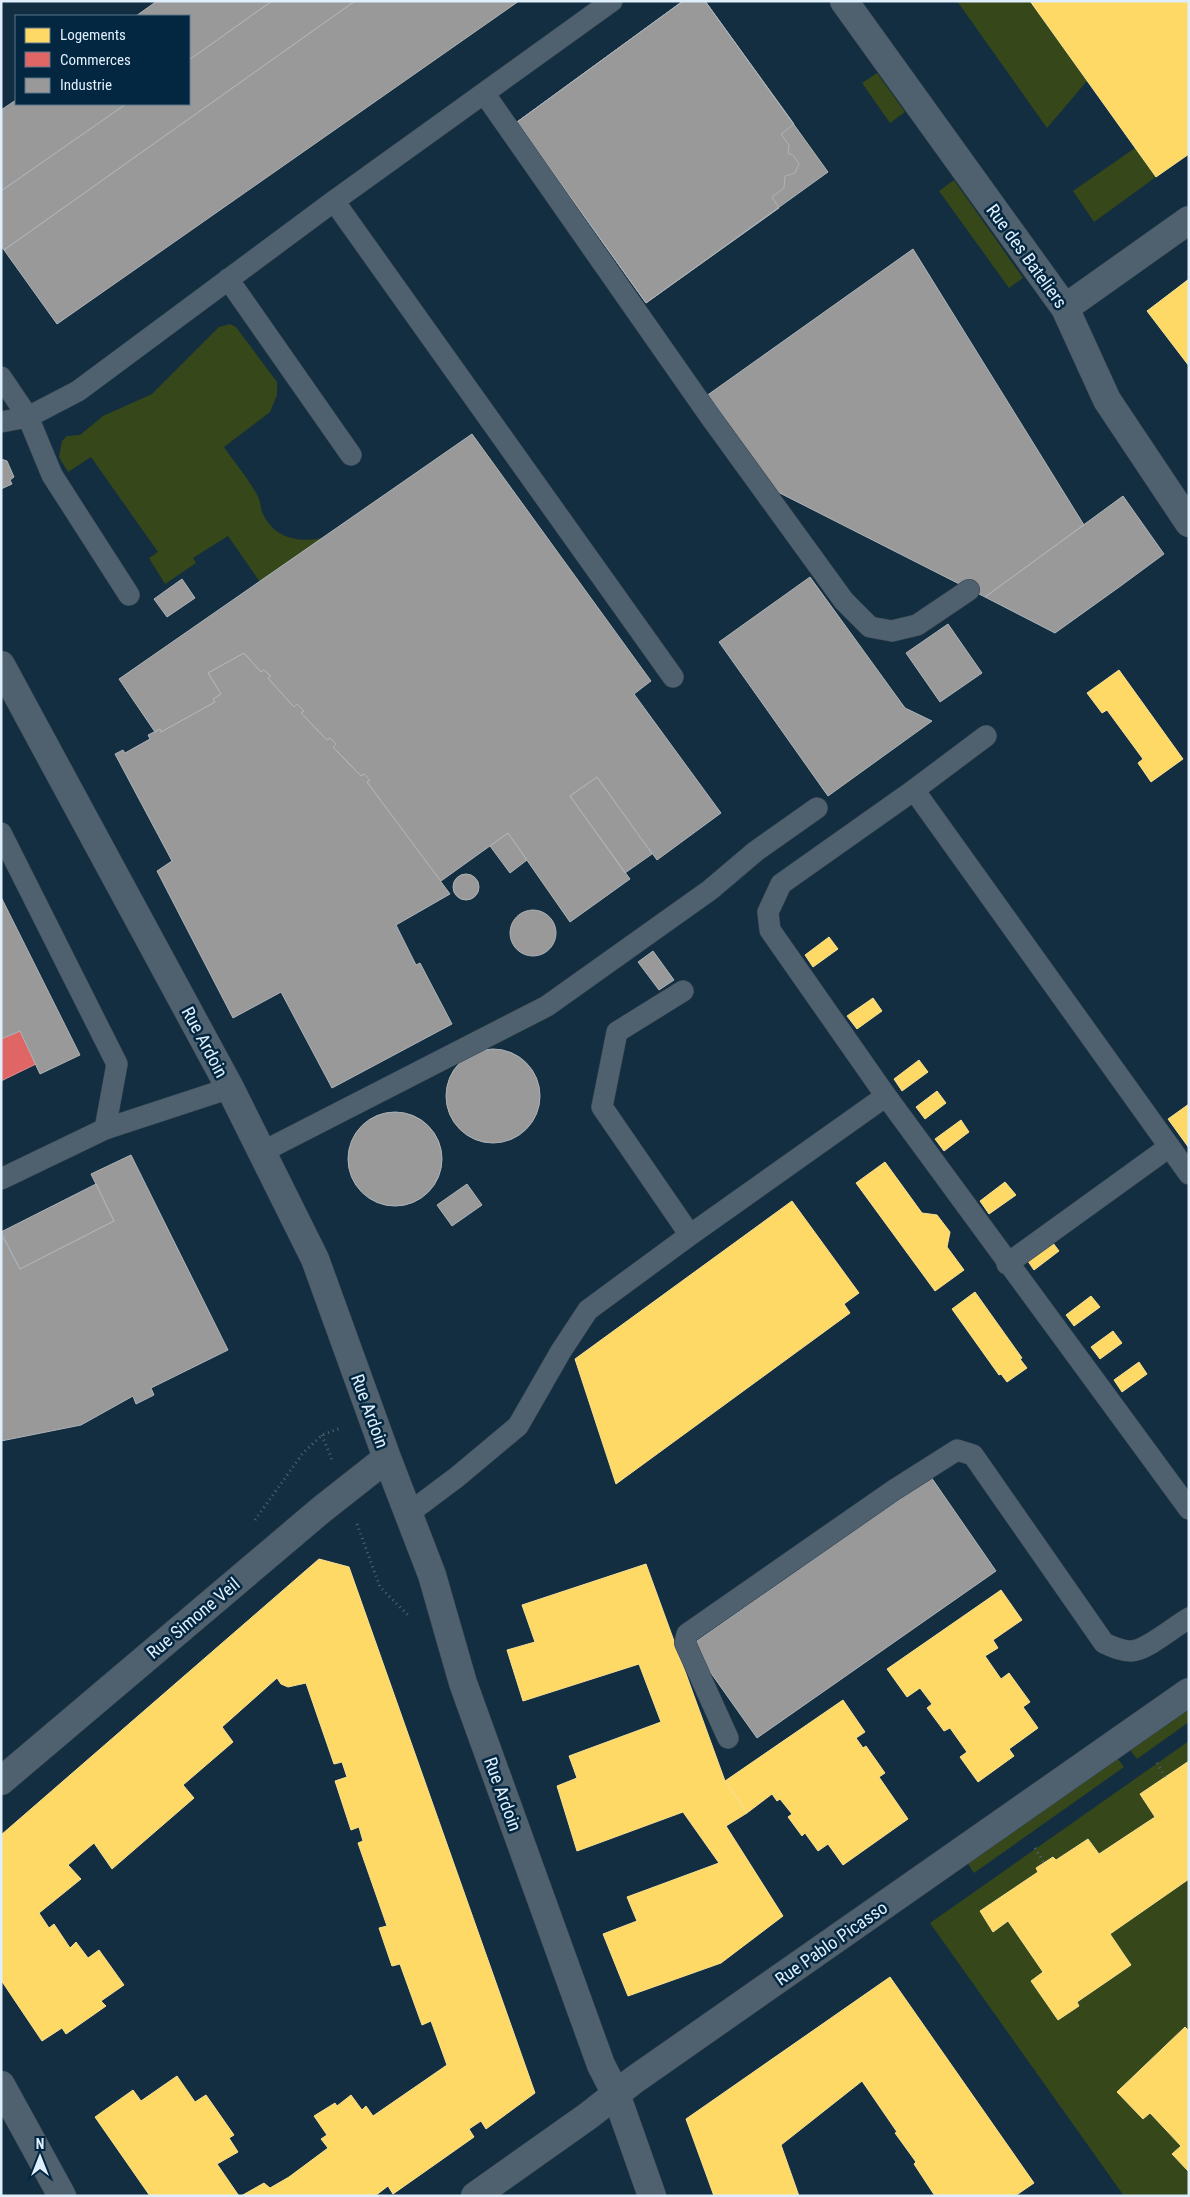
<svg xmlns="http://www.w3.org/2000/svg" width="1190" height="2197" font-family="'Roboto Condensed',sans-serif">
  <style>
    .green { fill: #36471a }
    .homes { fill: #ffd966; stroke: #f6e093 }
    .shops { fill: #e06666; stroke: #e08f93 }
    .industry { fill: #999; stroke: #aeb3b7 }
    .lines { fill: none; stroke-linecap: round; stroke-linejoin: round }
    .lane-casing { stroke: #364652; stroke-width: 22 }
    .street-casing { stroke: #364652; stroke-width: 29 }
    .path { stroke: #546470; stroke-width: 3; stroke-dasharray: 1 4; stroke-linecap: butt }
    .lane { stroke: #4f606e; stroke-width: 21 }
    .street { stroke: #4f606e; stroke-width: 28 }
    .labels { text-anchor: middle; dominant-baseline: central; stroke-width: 5; stroke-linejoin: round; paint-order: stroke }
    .street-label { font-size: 18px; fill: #e0effc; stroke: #032741 }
  </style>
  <rect width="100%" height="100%" fill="#132e40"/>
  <!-- green -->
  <path class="green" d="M957 1H1030L1087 81 1047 128Z
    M877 73 905 112 890 123 862 83Z
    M1135 148 1156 177 1094 222 1073 191Z
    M954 180 1023 278 1009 288 939 191Z
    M230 324 236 327 277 382V395L270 412 224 447C234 462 252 483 259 499 261 503 260 509 263 514 274 538 298 543 322 538L260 582 228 536 193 558 196 563 165 584 149 558 158 552 91 457 68 472 59 457 62 441 67 436 80 435 103 416 152 394 219 327Z
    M1189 1705V1722L1137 1759 1128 1747Z
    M1189 1741V1761L1140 1794 1155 1817 1099 1854 1056 1860 1053 1857 1036 1868 1038 1872 993 1932 1008 1921 1043 1972 1031 1981 1058 2020 1079 2006 1077 2002 1131 1965 1110 1934 1189 1879V2031L1185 2027 1117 2092 1143 2118 1150 2113 1181 2146 1172 2154 1189 2172V2196H1124L930 1923Z
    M1115 1755 1124 1767 974 1873 966 1861Z"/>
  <!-- homes -->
  <path class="homes" d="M1030 1H1189V154L1156 177Z
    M1189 279V366L1147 311Z
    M1119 670 1183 759 1151 782 1138 763 1143 759 1107 710 1102 713 1087 693Z
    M829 937 838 949 813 967 805 955Z
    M873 998 882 1011 857 1029 847 1016Z
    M919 1060 928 1072 902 1091 894 1079Z
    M937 1091 946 1103 925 1119 916 1107Z
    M1189 1104V1148L1168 1119Z
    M961 1120 969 1132 944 1151 935 1139Z
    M885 1162 922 1213 937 1215 950 1232 947 1247 964 1270 935 1291 856 1183Z
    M1005 1182 1016 1195 989 1214 980 1201Z
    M792 1201 859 1293 844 1304 850 1313 616 1484 575 1359Z
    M1050 1239 1059 1251 1034 1270 1025 1257Z
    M975 1292 1022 1358 1020 1359 1027 1368 1007 1382 1001 1374 999 1375 952 1309Z
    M1091 1296 1100 1307 1074 1326 1066 1315Z
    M1113 1331 1122 1343 1100 1359 1091 1347Z
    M1139 1362 1147 1374 1122 1392 1114 1380Z
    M319 1559 349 1567 535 2093 486 2129 481 2121 469 2129 474 2137 393 2194 388 2186 375 2196H241L264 2183 270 2188 289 2177 328 2148 321 2139 327 2135 314 2116 335 2103 337 2106 351 2095 362 2110 366 2106 373 2116 447 2065 431 2021 422 2025 400 1964 392 1966 379 1928 387 1926 358 1843 363 1841 359 1827 351 1830 335 1781 347 1777 342 1762 334 1764 306 1683 288 1687 281 1684 277 1678 222 1727 233 1742 183 1785 194 1798 112 1869 94 1843 68 1865 81 1879 39 1913 49 1928 54 1924 70 1948 76 1942 88 1958 99 1950 124 1985 101 2001 106 2006 66 2034 62 2028 42 2041 1 1980V1835Z
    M646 1564 725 1781 747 1813 726 1826 783 1916 721 1963 628 1996 603 1934 637 1921 627 1897 719 1863 683 1812 577 1851 557 1786 577 1778 569 1756 661 1722 639 1664 523 1701 507 1650 535 1642 522 1605Z
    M1001 1590 1022 1620 993 1640 998 1648 985 1656 1001 1679 1009 1673 1030 1702 1023 1707 1038 1728 1009 1749 1014 1756 978 1782 960 1757 967 1752 950 1728 944 1731 927 1708 932 1704 920 1688 907 1697 887 1669Z
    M843 1700 865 1732 856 1738 863 1748 866 1746 885 1773 879 1777 908 1819 843 1865 828 1844 818 1851 805 1833 802 1836 788 1817 792 1814 780 1799 777 1801 772 1794 747 1813 725 1781Z
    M1189 1761V1879L1110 1934 1131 1965 1077 2002 1079 2006 1058 2020 1031 1981 1043 1972 1008 1921 993 1932 980 1911 1038 1872 1036 1868 1053 1857 1056 1860 1088 1839 1099 1854 1155 1817 1140 1794Z
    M890 1977 1034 2183 1015 2196H935L914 2164 916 2162 895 2133 897 2132 862 2081 781 2145 799 2196H714L686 2119Z
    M1185 2027 1189 2031V2172L1172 2154 1181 2146 1150 2113 1143 2119 1117 2092Z
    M177 2076 195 2102 206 2095 234 2135 229 2138 238 2152 217 2164 239 2196H150L95 2117 133 2090 141 2101Z"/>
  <!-- shops -->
  <path class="shops" d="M20 1031 36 1064 1 1081V1039Z"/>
  <!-- industry -->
  <path class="industry" d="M157 1H272L189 60V16H136Z
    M272 1H355L4 250 1 246V191L126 104H189V60Z
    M355 1H519L57 324 4 250Z
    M683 1H705L794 124 781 134 789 145 788 153 794 156 799 164 795 173 785 176 784 188 772 197 779 208 646 303 517 122Z
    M683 1H705L828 172 646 303 517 122Z
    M16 100V104H126L1 191V110Z
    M913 249 1084 525 985 597 764 485 702 399Z
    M472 434 651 681 634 694 721 813 657 860 597 777 570 796 630 879 570 922 508 833 441 881 367 782 370 780 364 774 361 776 333 747 336 744 330 738 327 740 301 713 304 711 297 704 294 707 268 678 271 676 264 670 261 672 244 653 208 673 221 694 213 699 215 702 161 732 160 729 155 732 119 679Z
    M1 459 7 461 14 477 10 480 12 484 1 489Z
    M1123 496 1164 554 1122 585 1055 633 985 597Z
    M810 577 905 708 932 721 828 796 719 642Z
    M182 579 195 598 167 617 154 599Z
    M948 624 982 673 940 702 906 653Z
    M244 653 261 672 264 670 271 676 268 678 294 707 297 704 304 711 301 713 327 740 330 738 336 744 333 747 361 776 364 774 370 780 367 782 450 894 396 925 416 965 420 963 452 1024 332 1088 281 992 233 1018 157 871 172 861 115 754 123 750 125 753 150 739 148 735 160 729 161 732 215 702 213 699 221 694 208 673Z
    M597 777 652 854 625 873 570 796Z
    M508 833 527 860 510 873 490 846Z
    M453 887a13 13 0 1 1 26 0a13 13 0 1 1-26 0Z
    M1 897 80 1055 40 1074 20 1031 1 1039Z
    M510 933a23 23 0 1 1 46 0a23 23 0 1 1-46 0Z
    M653 951 674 980 659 990 638 962Z
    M446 1096a47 47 0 1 1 94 0a47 47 0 1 1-94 0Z
    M348 1159a47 47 0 1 1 94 0a47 47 0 1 1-94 0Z
    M131 1155 228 1350 151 1388 154 1395 136 1404 133 1396 81 1425 1 1441V1234L20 1269 114 1221 91 1174Z
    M96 1184 114 1221 20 1269 1 1232Z
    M467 1184 482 1205 452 1226 437 1205Z
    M931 1477 996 1571 757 1738 691 1645Z"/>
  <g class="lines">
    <!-- lane casing -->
    <g class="lane-casing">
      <path id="lane" d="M484 93 709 415 844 601 870 627 892 631 917 625 969 590
        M334 201 673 677
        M228 279 351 455
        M1 377 28 417 52 475 129 595
        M1 422 28 417 78 391 334 201 612 1
        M986 736 914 790 781 884 768 912 770 930 886 1096 1189 1509
        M914 790 1189 1174
        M1 833 117 1064 105 1129
        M683 991 617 1032 602 1107 690 1235
        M262 1152 547 1006 710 890 756 851 817 808
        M1 1179 105 1129 230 1088
        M1007 1264 1169 1147
        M409 1513 457 1477 518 1426 561 1351 588 1310 690 1235 886 1096
        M728 1738 685 1643 687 1634 894 1490 957 1450 973 1455 1104 1643C1113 1647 1121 1651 1131 1651 1146 1651 1175 1626 1189 1618"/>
    </g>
    <!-- street casing -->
    <g class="street-casing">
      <path id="street" d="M844 1 1065 308 1107 400 1189 523
        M1065 308 1189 220
        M1 665 230 1088 315 1259 387 1458 432 1575 463 1683 601 2065 616 2094 652 2196
        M1 1781 321 1510 387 1458
        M1 2085 62 2196
        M475 2196 588 2116 634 2080 1189 1692"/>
    </g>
    <!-- path -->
    <path class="path" d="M322 1435 332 1460
      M255 1520 303 1453 322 1435 341 1428
      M357 1524 380 1587 408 1615
      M1157 1763 1165 1777
      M1035 1848 1044 1863"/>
    <!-- lane -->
    <use href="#lane" class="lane"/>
    <!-- street -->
    <use href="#street" class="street"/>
  </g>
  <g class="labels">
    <!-- street labels -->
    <g class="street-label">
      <text transform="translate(1027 256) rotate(54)">Rue des Bateliers</text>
      <text transform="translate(205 1042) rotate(62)">Rue Ardoin</text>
      <text transform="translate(370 1411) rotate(70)">Rue Ardoin</text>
      <text transform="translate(193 1618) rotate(-40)">Rue Simone Veil</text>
      <text transform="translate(503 1794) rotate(70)">Rue Ardoin</text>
      <text transform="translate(831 1943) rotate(-35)">Rue Pablo Picasso</text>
    </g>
  </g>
  <!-- border -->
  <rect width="1190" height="2197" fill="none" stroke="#e0effc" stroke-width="5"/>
  <!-- legend -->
  <rect x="15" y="15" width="175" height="90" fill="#032741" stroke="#5b778c"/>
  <rect x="25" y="28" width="25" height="15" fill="#ffd966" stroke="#5b778c"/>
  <text x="60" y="40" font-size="15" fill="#e0effc">Logements</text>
  <rect x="25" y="52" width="25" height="15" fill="#e06666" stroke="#5b778c"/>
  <text x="60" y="65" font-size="15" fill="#e0effc">Commerces</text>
  <rect x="25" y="78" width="25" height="15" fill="#999999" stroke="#5b778c"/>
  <text x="60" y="90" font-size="15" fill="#e0effc">Industrie</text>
  <!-- north arrow -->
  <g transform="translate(40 2157)" stroke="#032741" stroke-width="4" paint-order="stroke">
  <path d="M0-4L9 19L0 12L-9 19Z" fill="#e0effc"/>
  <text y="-8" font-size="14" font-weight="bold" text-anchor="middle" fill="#e0effc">N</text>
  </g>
</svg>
